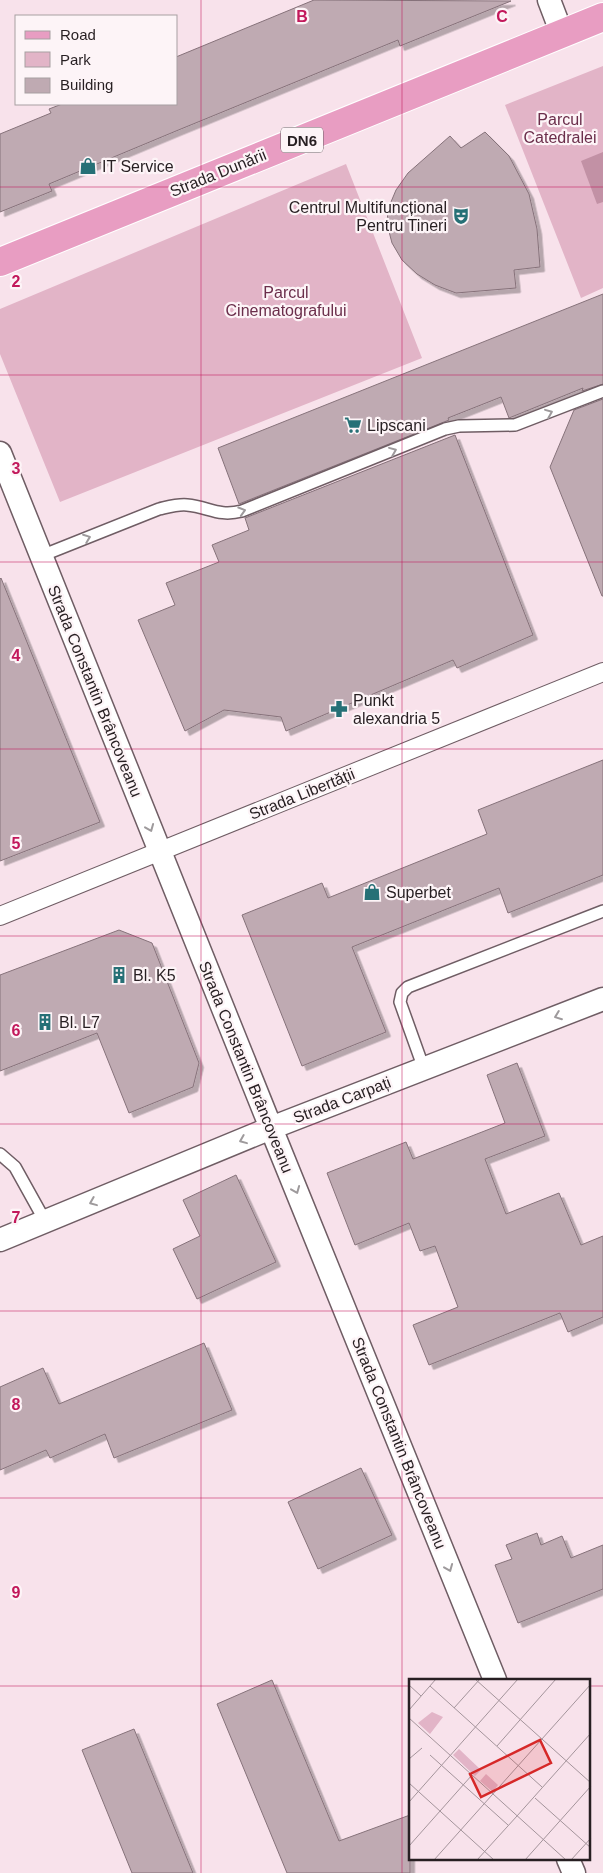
<svg xmlns="http://www.w3.org/2000/svg" width="603" height="1873" font-family="Arial,sans-serif">
  <style>
    .green { fill: #e2b4c7 }
    .water { fill: #c291a5 }
    .building { fill: #bfaab2; stroke: #86727a; filter: url(#shadow) }
    .lines { fill: none; stroke-linecap: round; stroke-linejoin: round }
    .service-casing { stroke: #6f5d64; stroke-width: 14 }
    .pedestrian-casing { stroke: #6f5d64; stroke-width: 20 }
    .minor-casing { stroke: #6f5d64; stroke-width: 25 }
    .primary-casing { stroke: #fff; stroke-width: 30 }
    .service { stroke: #fff; stroke-width: 11 }
    .pedestrian { stroke: #fff; stroke-width: 18 }
    .minor { stroke: #fff; stroke-width: 22 }
    .primary { stroke: #e89dc2; stroke-width: 28 }
    .oneway { stroke: #9e9a9c }
    .grid { fill: none; stroke: #c2185b; stroke-width: 1; stroke-opacity: 0.55 }
    .labels { text-anchor: middle; dominant-baseline: central; stroke-width: 4.5; stroke-linejoin: round; paint-order: stroke }
    .shield { fill: #fdf4f7; stroke: #675f62; stroke-width: 1 }
    .shield-label { font-size: 15px; font-weight: bold; fill: #271f22 }
    .park-label { font-size: 16px; fill: #6b2e4b; stroke: #fdf4f7 }
    .poi-label { font-size: 16px; fill: #271f22; stroke: #fdf4f7; text-anchor: start }
    .street-label { font-size: 16px; fill: #271f22; stroke: #fdf4f7 }
    .inset-road { fill: none; stroke: #a4949b; stroke-width: 1 }
    .view { fill: #d62828; fill-opacity: 0.15; stroke: #d62828; stroke-width: 2.5 }
    .inset-edge { fill: none; stroke: #271f22; stroke-width: 2.5 }
    .grid-label { font-size: 16px; text-anchor: middle; font-weight: bold; fill: #c2185b; stroke: #fdf4f7; stroke-width: 4.5; stroke-linejoin: round; paint-order: stroke }
  </style>
  <defs>
    <filter id="shadow"><feDropShadow dx="4.5" dy="4.5" stdDeviation="0" flood-color="#0004"/></filter>
  </defs>
  <rect width="100%" height="100%" fill="#f8e2eb"/>
  <!-- green -->
  <path class="green" d="M603 66V288L581 298 505 105Z
    M346 164 422 358 60 502 0 354V309Z"/>
  <!-- water -->
  <path class="water" d="M603 152V202L597 204 581 161Z"/>
  <!-- building -->
  <path class="building" d="M314 0 511 1 400 46 398 40 176 131 49 184 52 191 0 212V134L51 113 49 109 62 104H176V57Z
    M485 132 509 156 529 194 537 229 540 267 514 270 516 288 456 293 435 285 417 274 402 260 392 243 387 224 388 209 396 190 408 173 450 136 461 148Z
    M603 294V384L582 391 583 388 509 418 501 397 448 418 449 420 239 504 218 448Z
    M603 399V596H602L550 467 574 410Z
    M455 435 533 635 457 668 453 660 286 731 281 717 224 710 185 731 138 620 175 605 166 583 219 562 212 545 249 530 245 518Z
    M1 578 100 822 0 861V579Z
    M603 760V875L508 913 499 888 352 947 386 1032 302 1066 242 915 322 883 328 898 487 834 478 810Z
    M119 930 152 943 199 1063 193 1087 129 1113 97 1033 0 1071V975Z
    M517 1063 545 1136 485 1159 506 1214 559 1193 581 1245 603 1236V1317L568 1332 560 1313 429 1365 413 1325 458 1307 435 1246 420 1251 409 1223 355 1245 327 1173 406 1142 413 1159 505 1123 487 1075Z
    M236 1175 276 1262 197 1299 173 1249 200 1236 183 1200Z
    M204 1343 232 1410 114 1458 105 1434 50 1458 46 1450 0 1470V1387L43 1368 59 1404Z
    M361 1468 392 1535 318 1569 288 1502Z
    M537 1533 541 1545 562 1536 571 1558 603 1545V1589L518 1623 495 1565 512 1559 506 1545Z
    M272 1680 339 1841 410 1815V1873H287L217 1704Z
    M134 1729 193 1873H132L82 1750Z"/>
  <g class="lines">
    <!-- service casing -->
    <g class="service-casing">
      <path id="service" d="M41 556 159 509C168 507 178 504 187 505 209 507 218 517 242 511L445 429 459 426 515 425 603 391
        M424 1069 400 1002 402 993 408 987 603 911
        M0 1154 15 1167 45 1221"/>
    </g>
    <!-- pedestrian casing -->
    <g class="pedestrian-casing">
      <path id="pedestrian" d="M0 916 603 672"/>
    </g>
    <!-- minor casing -->
    <g class="minor-casing">
      <path id="minor" d="M549 0 562 34
        M0 453 271 1128 495 1680
        M0 1240 271 1128 603 999
        M568 1859 574 1873"/>
    </g>
    <!-- primary casing -->
    <g class="primary-casing">
      <path id="primary" d="M0 262 603 17"/>
    </g>
    <!-- service -->
    <use href="#service" class="service"/>
    <!-- pedestrian -->
    <use href="#pedestrian" class="pedestrian"/>
    <!-- minor -->
    <use href="#minor" class="minor"/>
    <!-- primary -->
    <use href="#primary" class="primary"/>
  </g>
  <!-- one-way arrows -->
  <defs><path id="oneway-chevron" d="M-2-3.5L2.5 0L-2 3.5" fill="none" stroke-width="1.6" stroke-linecap="round" stroke-linejoin="round" transform="scale(1.25)"/></defs>
  <g class="oneway">
    <use href="#oneway-chevron" transform="translate(549 413) rotate(-22)"/>
    <use href="#oneway-chevron" transform="translate(393 451) rotate(-22)"/>
    <use href="#oneway-chevron" transform="translate(242 511) rotate(-17)"/>
    <use href="#oneway-chevron" transform="translate(87 538) rotate(-21)"/>
    <use href="#oneway-chevron" transform="translate(150 828) rotate(68)"/>
    <use href="#oneway-chevron" transform="translate(558 1016) rotate(159)"/>
    <use href="#oneway-chevron" transform="translate(243 1140) rotate(158)"/>
    <use href="#oneway-chevron" transform="translate(296 1190) rotate(68)"/>
    <use href="#oneway-chevron" transform="translate(93 1202) rotate(158)"/>
    <use href="#oneway-chevron" transform="translate(449 1568) rotate(68)"/>
  </g>
  <!-- grid -->
  <path class="grid" d="M201 0V1873M402 0V1873M0 187H603M0 375H603M0 562H603M0 749H603M0 936H603M0 1124H603M0 1311H603M0 1498H603M0 1686H410M589 1686H603"/>
  <!-- icons -->
  <defs>
    <g id="shop-bare" transform="scale(1.35)"><path d="M-5-2.5h2.3a2.7 3.5 0 0 1 5.4 0H5L5.5 6h-11ZM-1.5-2.5h3a1.5 2.3 0 0 0-3 0Z" fill="#267076" stroke="#fdf4f7" stroke-width="2.5" paint-order="stroke"/></g>
    <g id="theatre-bare" transform="scale(1.35)"><path d="M-5-5.5Q0-4 5-5.5V0Q5 5 0 6Q-5 5-5 0ZM-3.3-2.5H-1v1.5H-3.3ZM1-2.5H3.3v1.5H1ZM-2.8 1Q0 5.5 2.8 1Z" fill="#267076" stroke="#fdf4f7" stroke-width="2.5" paint-order="stroke"/></g>
    <g id="supermarket-bare" transform="scale(1.35)"><path d="M-6-5.5h2.5l.6 2H6L4.5 2H-2.5L-4.4-4H-6ZM-1.5 3.2a1.3 1.3 0 1 0 .1 0ZM3 3.2a1.3 1.3 0 1 0 .1 0Z" fill="#267076" stroke="#fdf4f7" stroke-width="2.5" paint-order="stroke"/></g>
    <g id="pharmacy-bare" transform="scale(1.35)"><path d="M-2-6h4v4h4v4h-4v4h-4v-4h-4v-4h4Z" fill="#267076" stroke="#fdf4f7" stroke-width="2.5" paint-order="stroke"/></g>
    <g id="building-bare" transform="scale(1.35)"><path d="M-4-6H4V6H1V3H-1V6H-4ZM-2.5-4.3h1.7v1.8h-1.7ZM.8-4.3h1.7v1.8H.8ZM-2.5-1h1.7V.8h-1.7ZM.8-1h1.7V.8H.8Z" fill="#267076" stroke="#fdf4f7" stroke-width="2.5" paint-order="stroke"/></g>
  </defs>
  <g fill-rule="evenodd">
    <use href="#shop-bare" x="88" y="166"/>
    <use href="#theatre-bare" x="461" y="216"/>
    <use href="#supermarket-bare" x="353" y="425"/>
    <use href="#pharmacy-bare" x="339" y="709"/>
    <use href="#shop-bare" x="372" y="892"/>
    <use href="#building-bare" x="119" y="975"/>
    <use href="#building-bare" x="45" y="1022"/>
  </g>
  <g class="labels">
    <!-- shield labels -->
    <rect class="shield" x="281" y="127.5" width="42" height="25" rx="4"/>
    <g class="shield-label">
      <text x="302" y="140">DN6</text>
    </g>
    <!-- park labels -->
    <g class="park-label">
      <text x="560" y="119">Parcul<tspan x="560" dy="18">Catedralei</tspan></text>
      <text x="286" y="292">Parcul<tspan x="286" dy="18">Cinematografului</tspan></text>
    </g>
    <!-- poi labels -->
    <g class="poi-label">
      <text x="102" y="166">IT Service</text>
      <text x="447" y="207" text-anchor="end">Centrul Multifuncțional<tspan x="447" dy="18">Pentru Tineri</tspan></text>
      <text x="367" y="425">Lipscani</text>
      <text x="353" y="700">Punkt<tspan x="353" dy="18">alexandria 5</tspan></text>
      <text x="386" y="892">Superbet</text>
      <text x="133" y="975">Bl. K5</text>
      <text x="59" y="1022">Bl. L7</text>
    </g>
    <!-- street labels -->
    <g class="street-label">
      <text transform="translate(218 173) rotate(-22)">Strada Dunării</text>
      <text transform="translate(95 691) rotate(68)">Strada Constantin Brâncoveanu</text>
      <text transform="translate(302 794) rotate(-22)">Strada Libertății</text>
      <text transform="translate(246 1067) rotate(68)">Strada Constantin Brâncoveanu</text>
      <text transform="translate(342 1100) rotate(-21)">Strada Carpați</text>
      <text transform="translate(399 1443) rotate(68)">Strada Constantin Brâncoveanu</text>
    </g>
  </g>
  <!-- overview -->
  <g transform="translate(409 1679)">
    <rect width="181" height="181" fill="#f8e2eb"/>
    <path d="M23 33 34 38 21 55 9 44ZM50 70 72 91 66 97 44 76ZM77 95 89 106 84 113 71 102Z" fill="#e2b4c7"/>
    <path class="inset-road" d="M66 0 182 104M0 6 12 17M21 7 133 108M45 29 71 0M0 31 27 0M0 39 157 181M88 67 147 0M21 76 99 146M0 80 13 69M0 104 85 181M126 119 182 169M0 123 109 0M108 137 182 54M0 167 63 96M25 181 182 5M68 181 108 137M116 181 182 107M162 181 182 159"/>
    <path class="view" d="M131 61 142 84 72 118 61 95Z"/>
    <rect width="181" height="181" class="inset-edge"/>
  </g>
  <g class="grid-label">
    <text x="302" y="22">B</text>
    <text x="502" y="22">C</text>
    <text x="16" y="287">2</text>
    <text x="16" y="474">3</text>
    <text x="16" y="661">4</text>
    <text x="16" y="849">5</text>
    <text x="16" y="1036">6</text>
    <text x="16" y="1223">7</text>
    <text x="16" y="1410">8</text>
    <text x="16" y="1598">9</text>
  </g>
  <!-- legend -->
  <rect x="15" y="15" width="162" height="90" fill="#fdf4f7" stroke="#a79fa2"/>
  <rect x="25" y="31" width="25" height="8" fill="#e89dc2" stroke="#a79fa2"/>
  <text x="60" y="40" font-size="15" fill="#271f22">Road</text>
  <rect x="25" y="52" width="25" height="15" fill="#e2b4c7" stroke="#a79fa2"/>
  <text x="60" y="65" font-size="15" fill="#271f22">Park</text>
  <rect x="25" y="78" width="25" height="15" fill="#bfaab2" stroke="#a79fa2"/>
  <text x="60" y="90" font-size="15" fill="#271f22">Building</text>
</svg>
